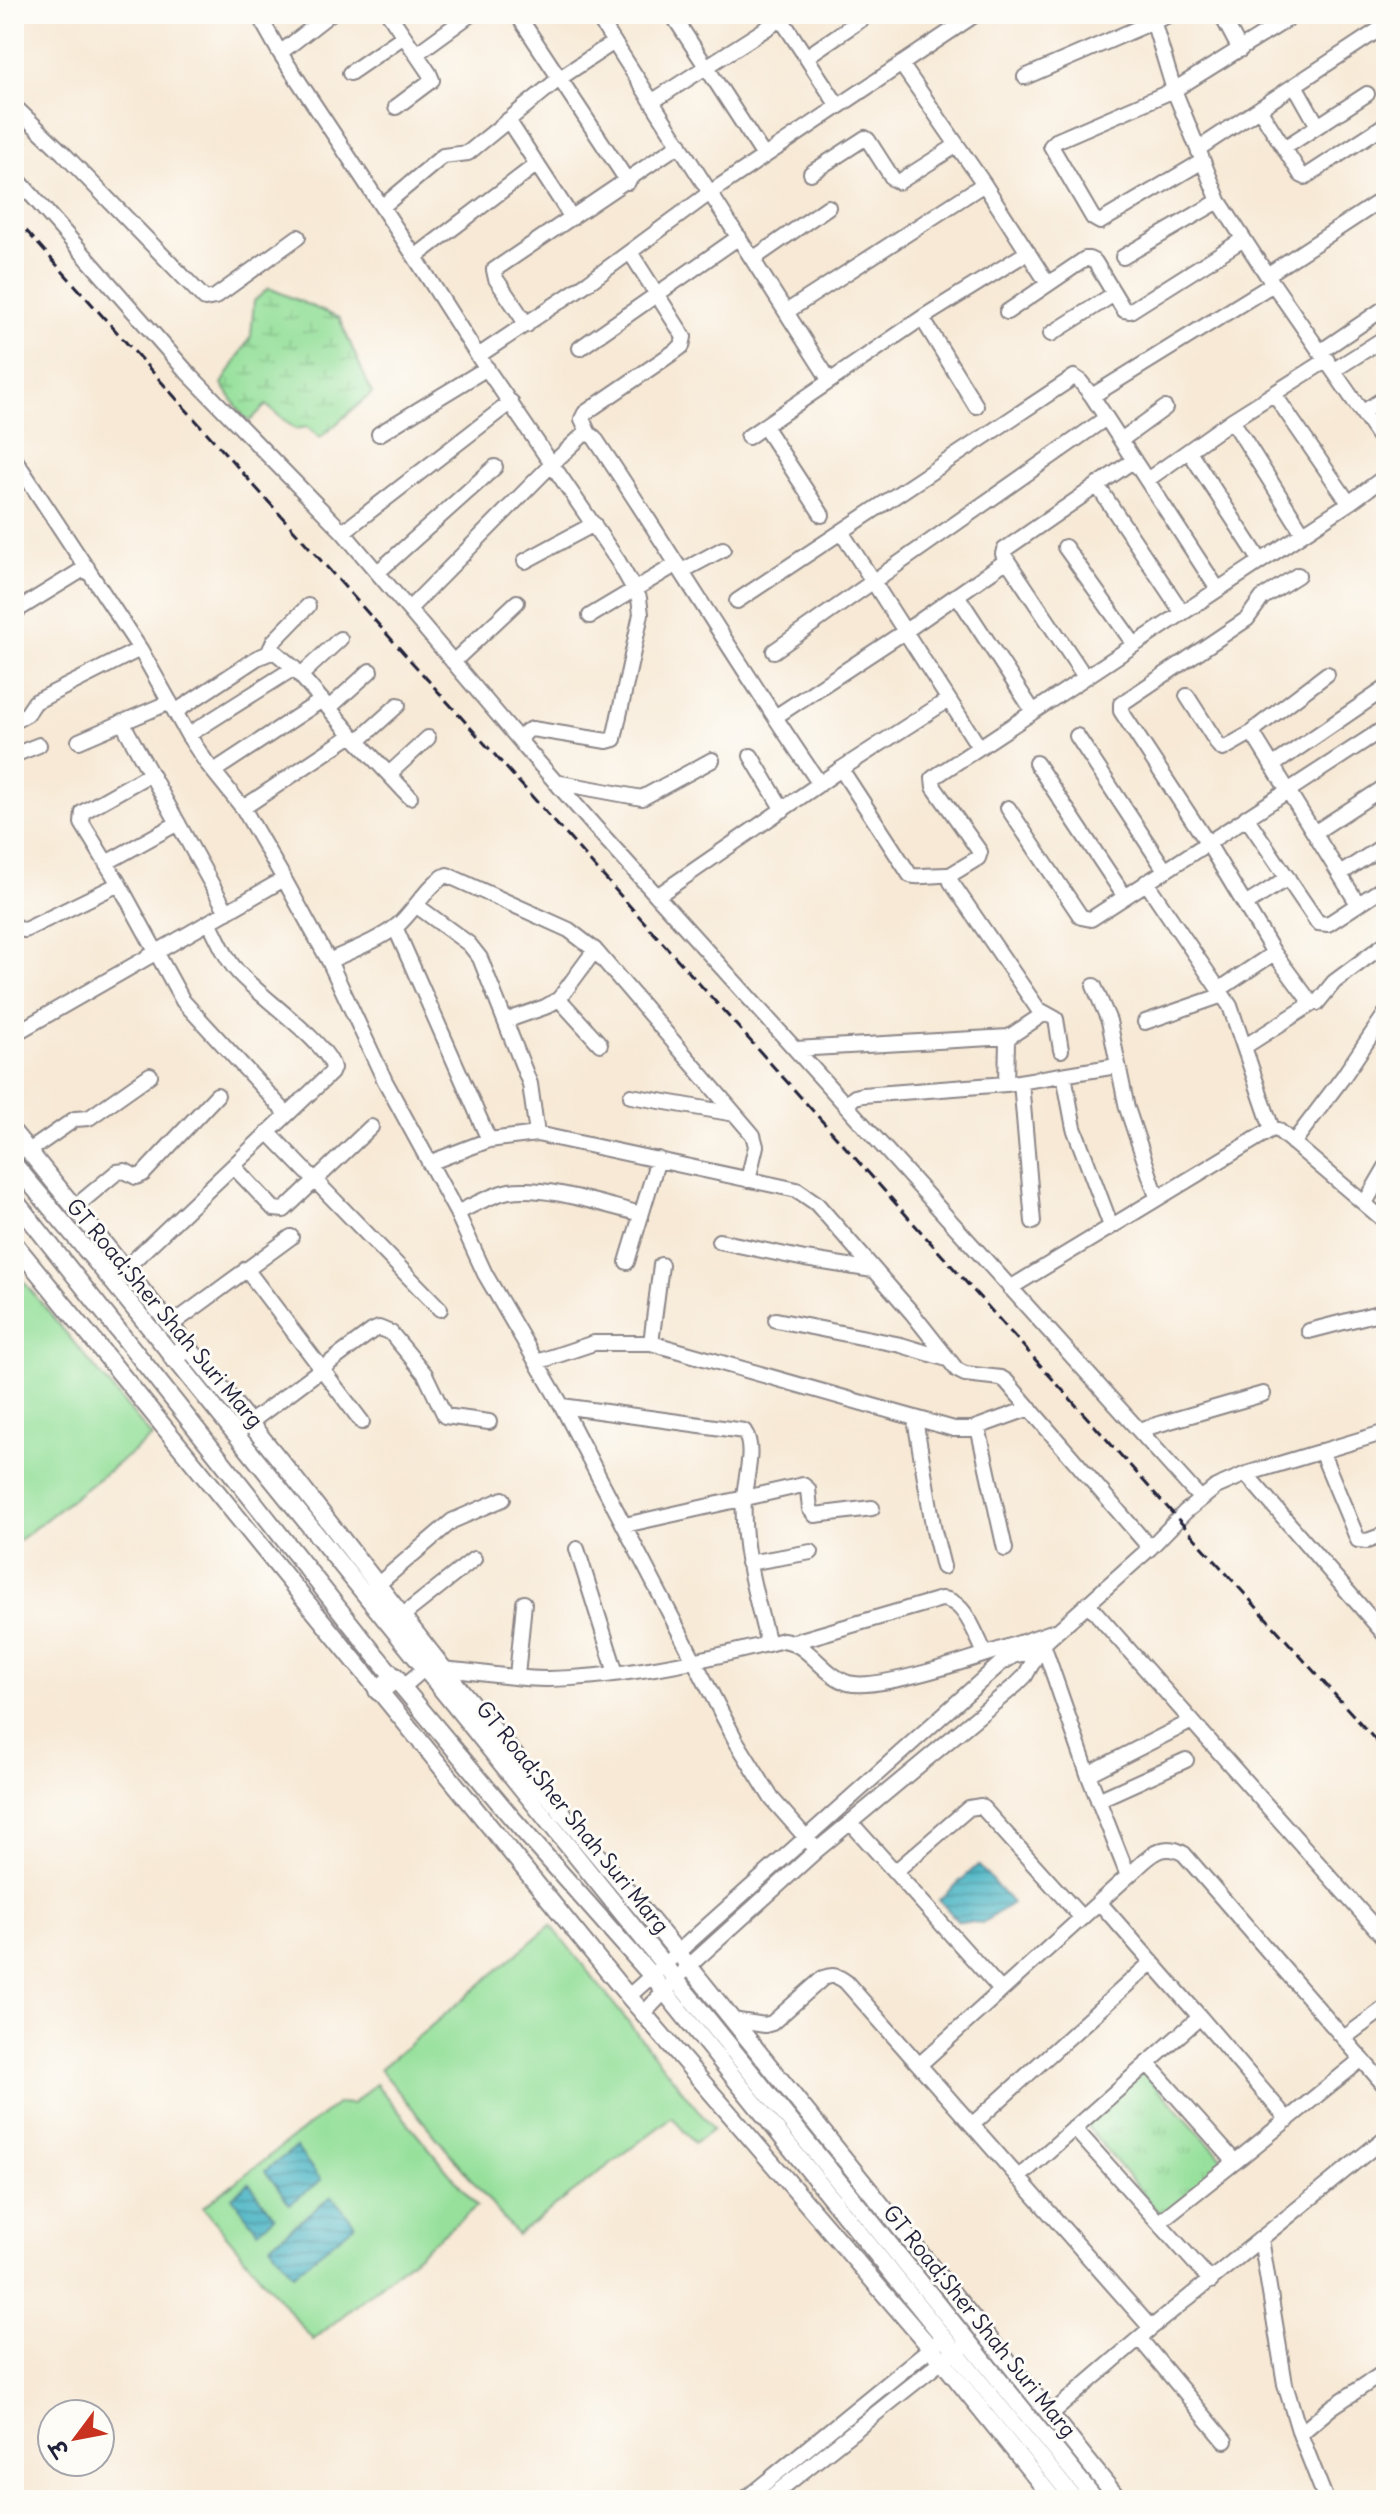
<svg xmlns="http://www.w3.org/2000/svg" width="1400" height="2514" font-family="Delius,'Playpen Sans Deva',sans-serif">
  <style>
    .green { fill: #96e09b; stroke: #5c816b; stroke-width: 2 }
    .wetland { fill: url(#wetland-marsh); stroke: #5c816b; stroke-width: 2 }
    .park { fill: url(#park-tufts); stroke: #5c816b; stroke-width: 2 }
    .water { fill: url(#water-rules); stroke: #346a7e; stroke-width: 2 }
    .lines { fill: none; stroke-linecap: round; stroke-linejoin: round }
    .minor-casing { stroke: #8c8688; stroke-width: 18 }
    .major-casing { stroke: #8c8688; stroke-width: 20 }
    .highway-casing { stroke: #8c8688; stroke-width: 24 }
    .minor { stroke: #fff; stroke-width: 14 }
    .major { stroke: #fff; stroke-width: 16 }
    .highway { stroke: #fff; stroke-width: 20 }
    .rail { stroke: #22223b; stroke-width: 3; stroke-dasharray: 12 6; stroke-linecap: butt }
    .labels { text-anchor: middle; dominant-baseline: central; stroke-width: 6; stroke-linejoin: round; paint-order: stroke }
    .street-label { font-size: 22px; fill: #22223b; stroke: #fdfcf7 }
  </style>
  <defs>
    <pattern id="wetland-marsh" width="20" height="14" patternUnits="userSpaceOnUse" patternTransform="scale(2)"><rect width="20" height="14" fill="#96e09b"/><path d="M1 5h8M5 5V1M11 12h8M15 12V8" fill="none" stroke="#81c086"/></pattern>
    <pattern id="park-tufts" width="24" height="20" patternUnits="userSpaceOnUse" patternTransform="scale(2)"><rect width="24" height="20" fill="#96e09b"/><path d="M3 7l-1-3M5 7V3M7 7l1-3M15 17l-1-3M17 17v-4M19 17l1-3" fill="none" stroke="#81c086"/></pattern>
    <pattern id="water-rules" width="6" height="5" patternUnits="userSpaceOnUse" patternTransform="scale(2)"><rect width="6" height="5" fill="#45b2c2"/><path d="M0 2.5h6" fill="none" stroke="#39909f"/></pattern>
  </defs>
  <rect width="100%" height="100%" fill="#fdfcf7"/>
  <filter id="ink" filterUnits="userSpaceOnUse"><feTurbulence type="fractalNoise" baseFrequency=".0125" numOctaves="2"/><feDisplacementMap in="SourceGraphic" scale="16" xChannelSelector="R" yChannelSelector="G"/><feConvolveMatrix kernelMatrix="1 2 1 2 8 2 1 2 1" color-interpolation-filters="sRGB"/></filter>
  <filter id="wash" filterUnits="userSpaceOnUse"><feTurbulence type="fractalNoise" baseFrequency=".006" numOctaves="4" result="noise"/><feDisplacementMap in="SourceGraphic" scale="32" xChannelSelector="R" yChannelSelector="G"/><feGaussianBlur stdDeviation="1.8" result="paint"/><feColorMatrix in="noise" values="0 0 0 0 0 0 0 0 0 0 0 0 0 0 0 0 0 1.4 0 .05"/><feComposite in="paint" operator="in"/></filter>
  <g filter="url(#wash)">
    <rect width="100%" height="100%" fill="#f7e9d5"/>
    <!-- green -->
    <path class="green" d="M14 1270 152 1437 14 1544Z
      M551 1925 713 2129 694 2143 672 2117 517 2235 380 2069Z
      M376 2084 477 2206 313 2340 203 2207 338 2103 352 2104Z"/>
    <!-- wetland -->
    <path class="wetland" d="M269 288 339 318 372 393 320 438 307 427 295 429 266 405 250 421 243 416 222 384 251 336 254 301Z"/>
    <!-- park -->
    <path class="park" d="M1143 2072 1227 2163 1162 2217 1085 2124Z"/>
    <!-- water -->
    <path class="water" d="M978 1865 1012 1903 982 1923 958 1921 939 1900Z
      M296 2147 321 2180 290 2204 265 2171Z
      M249 2183 275 2217 258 2231 232 2197Z
      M332 2196 355 2225 293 2274 270 2245Z"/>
  </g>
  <g filter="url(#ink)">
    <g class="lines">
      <!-- minor casing -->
      <g class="minor-casing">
        <path id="minor" d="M258 14 280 53 415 257 478 356 618 561 639 598 641 614 614 739 607 741 532 729 527 731 521 738 523 745 595 827 1200 1498
          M389 14 429 73 432 80 396 107
          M517 14 628 182
          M596 14 830 381
          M672 14 764 156
          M778 14 838 106
          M1151 14 1174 90 1219 201 1267 275 1386 447
          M1221 14 1240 50
          M280 53 330 14
          M416 54 471 14
          M806 57 869 14
          M901 64 984 184 1048 284
          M350 73 404 36
          M1025 77 1171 14
          M1296 87 1318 126
          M653 101 781 19
          M14 106 63 153 205 299 215 297 298 237
          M1260 110 1301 175 1305 177 1386 124
          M508 120 572 218
          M1284 148 1367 94
          M1198 149 1386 25
          M1201 162 1100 222 1093 218 1051 146 1056 141 1174 90 1296 14
          M811 173 865 138 868 140 893 179 899 182 957 145
          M14 175 187 372 343 532 521 742
          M382 207 443 156 468 153 560 78 614 42
          M415 257 537 164
          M1123 257 1219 201
          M753 259 828 207
          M1267 275 1386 197
          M786 312 984 184
          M1007 312 1085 259H1089L1095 262 1124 310 1130 311 1242 240
          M922 318 976 406
          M527 325 496 279 494 270 680 144
          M1051 334 1114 294
          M580 348 739 237
          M1320 352 1386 307
          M478 356 589 282 711 192 976 14
          M1334 370 1386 337
          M1274 394 1349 503
          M1092 396 1273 284
          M1363 412 1386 397
          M1232 420 1303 533
          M764 426 822 515
          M379 434 487 368
          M589 434 582 419 585 413 677 350 682 346 684 337 630 252
          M748 437 922 318 1028 252
          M1121 440 1165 408
          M1189 451 1260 560
          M14 458 140 649 188 735 206 762 243 808 284 879 329 961 385 1081 457 1213 485 1274 562 1406 736 1741 772 1799 817 1850
          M1147 480 1232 420 1327 360
          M1097 485 1182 612
          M343 532 511 402
          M842 533 979 747
          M1065 547 1134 644
          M525 561 594 524
          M682 571 723 549
          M378 572 495 467
          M1298 575 1262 598 1247 619 1121 704V711L1207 842 1274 953 1308 999 1313 1003H1317L1334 982 1386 943
          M957 595 1033 711
          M737 601 1074 377 1080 381 1092 396 1217 588
          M409 609 552 464 583 435 589 434 594 437C671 551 741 670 820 784
          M14 612 87 567
          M590 616 677 564
          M774 651 1106 418
          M269 652 274 641 308 606
          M453 662 517 602
          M1327 674 1256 728 1253 734 1358 904
          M301 675 340 639
          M1085 677 1003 554 1004 550 1134 460
          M1187 696 1219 746 1223 749 1253 732
          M329 708 370 671
          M175 712 257 658 274 651 294 668 352 735 410 797
          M775 717 904 632 1006 561
          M14 721 27 714 35 702 140 649
          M122 722 227 912
          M188 735 294 668
          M1077 736 1165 870
          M79 741 170 702
          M358 741 398 705
          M14 755 39 745
          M751 756 783 810
          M1036 763 1125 897
          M1272 766 1386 688
          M841 769 910 875C915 878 940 874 950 875
          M214 771 322 700
          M150 774 83 812 82 823 119 884 183 1001 287 1114
          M389 774 428 738
          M555 782 642 798 712 760
          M243 808 352 735
          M1008 808 1081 917 1091 919 1386 727
          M1246 817 1318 923 1328 924 1386 886
          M1314 833 1386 786
          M106 863 178 823
          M1340 874 1386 844
          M1146 882 1230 1006 1272 1129
          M657 896 841 769 948 700
          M1245 905 1288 878
          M417 906 469 944 480 958 530 1084 537 1134
          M14 925 18 929 25 930 119 884
          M395 927 489 1140
          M329 961C350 951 380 940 398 925 413 912 430 882 447 875L569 930 595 950 753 1135 756 1146 748 1180
          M1094 986 1109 1021 1127 1108 1157 1197
          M1220 989 1274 953
          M559 999 600 1044
          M505 1021 545 1007 559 999 595 950
          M1145 1022 1223 995
          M14 1034 284 879
          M1244 1047 1313 1003
          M795 1049 1009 1037
          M1061 1050 1056 1019 1038 1009 951 882 950 875 978 858 980 852 934 787 933 778 1349 503 1386 476
          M1064 1075 1074 1128 1111 1226
          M1021 1082 1033 1222
          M1006 1084 1007 1041 1009 1037 1045 1013
          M631 1096 735 1114
          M846 1105 855 1097 863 1095 1006 1084 1117 1066
          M268 1132 440 1309
          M1293 1143 1343 1077 1386 1013
          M29 1151 75 1119 89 1118 150 1075
          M429 1163 489 1140 537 1134 797 1190 816 1203 912 1313 957 1370 965 1374 1001 1378 1006 1381 1150 1548
          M233 1166 274 1209 284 1210 371 1127
          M1365 1203 1386 1167
          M75 1207 117 1172 125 1171 136 1177 143 1174 217 1095
          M457 1213C473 1205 491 1195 509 1191 546 1185 604 1205 641 1214
          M719 1241 805 1259 873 1270
          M627 1262 658 1159
          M246 1269 362 1422
          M112 1281 331 1073 333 1068C328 1043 256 994 237 971 225 958 218 938 209 922
          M1010 1288 1272 1129 1278 1130 1386 1222
          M776 1320 901 1345 947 1359
          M171 1325 291 1237
          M1309 1331 1386 1311
          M651 1343 661 1265
          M537 1362 594 1343H651L954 1429H972L1030 1408
          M562 1406 744 1431C756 1448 745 1478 744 1498 741 1547 756 1596 768 1644
          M915 1419 934 1531 943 1567
          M978 1427 1005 1549
          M1139 1430 1263 1394
          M236 1433 372 1331 379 1328 391 1333 425 1374 445 1416 489 1422
          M1321 1451 1358 1540 1367 1541 1386 1534
          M1246 1474 1386 1636
          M625 1525 803 1485 808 1489 810 1509 815 1515 872 1508
          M577 1549 616 1673
          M748 1563 811 1552
          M369 1592 452 1521 503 1499
          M1088 1604 1386 1940
          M402 1616 474 1559
          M794 1642 941 1599C965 1599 975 1634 985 1653
          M1043 1644 1088 1774 1128 1876
          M517 1676 524 1603
          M403 1687 425 1668C466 1669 507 1679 547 1679 622 1678 710 1659 783 1640 808 1643 823 1675 848 1683 883 1693 1015 1644 1055 1631
          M1088 1774 1192 1721
          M1098 1800 1186 1760
          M851 1823 1001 1990
          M896 1871 969 1808 981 1806 1082 1918
          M629 1996 1000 1664 1013 1656 1038 1650
          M644 2013 689 1966 817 1850 1017 1684 1025 1676 1043 1644 1150 1548 1185 1512 1216 1487 1246 1474 1386 1432
          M1200 2017 1288 2120
          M732 2020 765 2025 772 2023 823 1978C833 1974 838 1976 846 1982L1151 2328
          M1344 2038 1386 2007
          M1147 2063 1235 2162 1159 2222
          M919 2065 1128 1876C1146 1861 1160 1839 1184 1854L1386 2087
          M973 2124 1152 1962
          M1074 2128 1211 2281
          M1235 2162 1362 2059
          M1018 2178 1200 2017 1099 1902
          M1261 2239 1285 2384 1300 2434 1326 2500
          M1139 2338 1225 2441
          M1050 2415 1151 2328 1386 2137
          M1300 2434 1332 2407 1386 2371
          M744 2500 939 2341
          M767 2500 942 2361 969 2343"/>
      </g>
      <!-- major casing -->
      <g class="major-casing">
        <path id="major" d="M14 1133 288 1470 450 1677 689 1966 1119 2500
          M14 1164 112 1281 1096 2500
          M14 1199 373 1652 512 1818 651 1975 1075 2500
          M14 1243 619 1985 942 2361 1054 2500"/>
      </g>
      <!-- highway casing -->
      <g class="highway-casing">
        <path id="highway" d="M174 1357 188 1346
          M379 1690 395 1678"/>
      </g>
      <!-- minor -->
      <use href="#minor" class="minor"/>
      <!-- major -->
      <use href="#major" class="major"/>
      <!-- highway -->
      <use href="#highway" class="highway"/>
      <!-- rail -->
      <path class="rail" d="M14 217 1386 1752"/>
    </g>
  </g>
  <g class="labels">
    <!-- street labels -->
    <g class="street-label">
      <text transform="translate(165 1313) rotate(50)">GT Road;Sher Shah Suri Marg</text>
      <text transform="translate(573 1817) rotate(51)">GT Road;Sher Shah Suri Marg</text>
      <text transform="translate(980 2321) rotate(51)">GT Road;Sher Shah Suri Marg</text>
    </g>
  </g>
  <!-- margin -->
  <rect width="1400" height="2514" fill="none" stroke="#fdfcf7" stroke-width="48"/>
  <!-- north arrow -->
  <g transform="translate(76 2438) rotate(238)"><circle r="38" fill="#fdfcf7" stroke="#a5a5ac" stroke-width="2"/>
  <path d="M0-6L14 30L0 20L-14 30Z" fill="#c8321e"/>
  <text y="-12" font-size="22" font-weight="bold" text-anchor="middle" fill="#22223b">उ</text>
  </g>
</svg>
